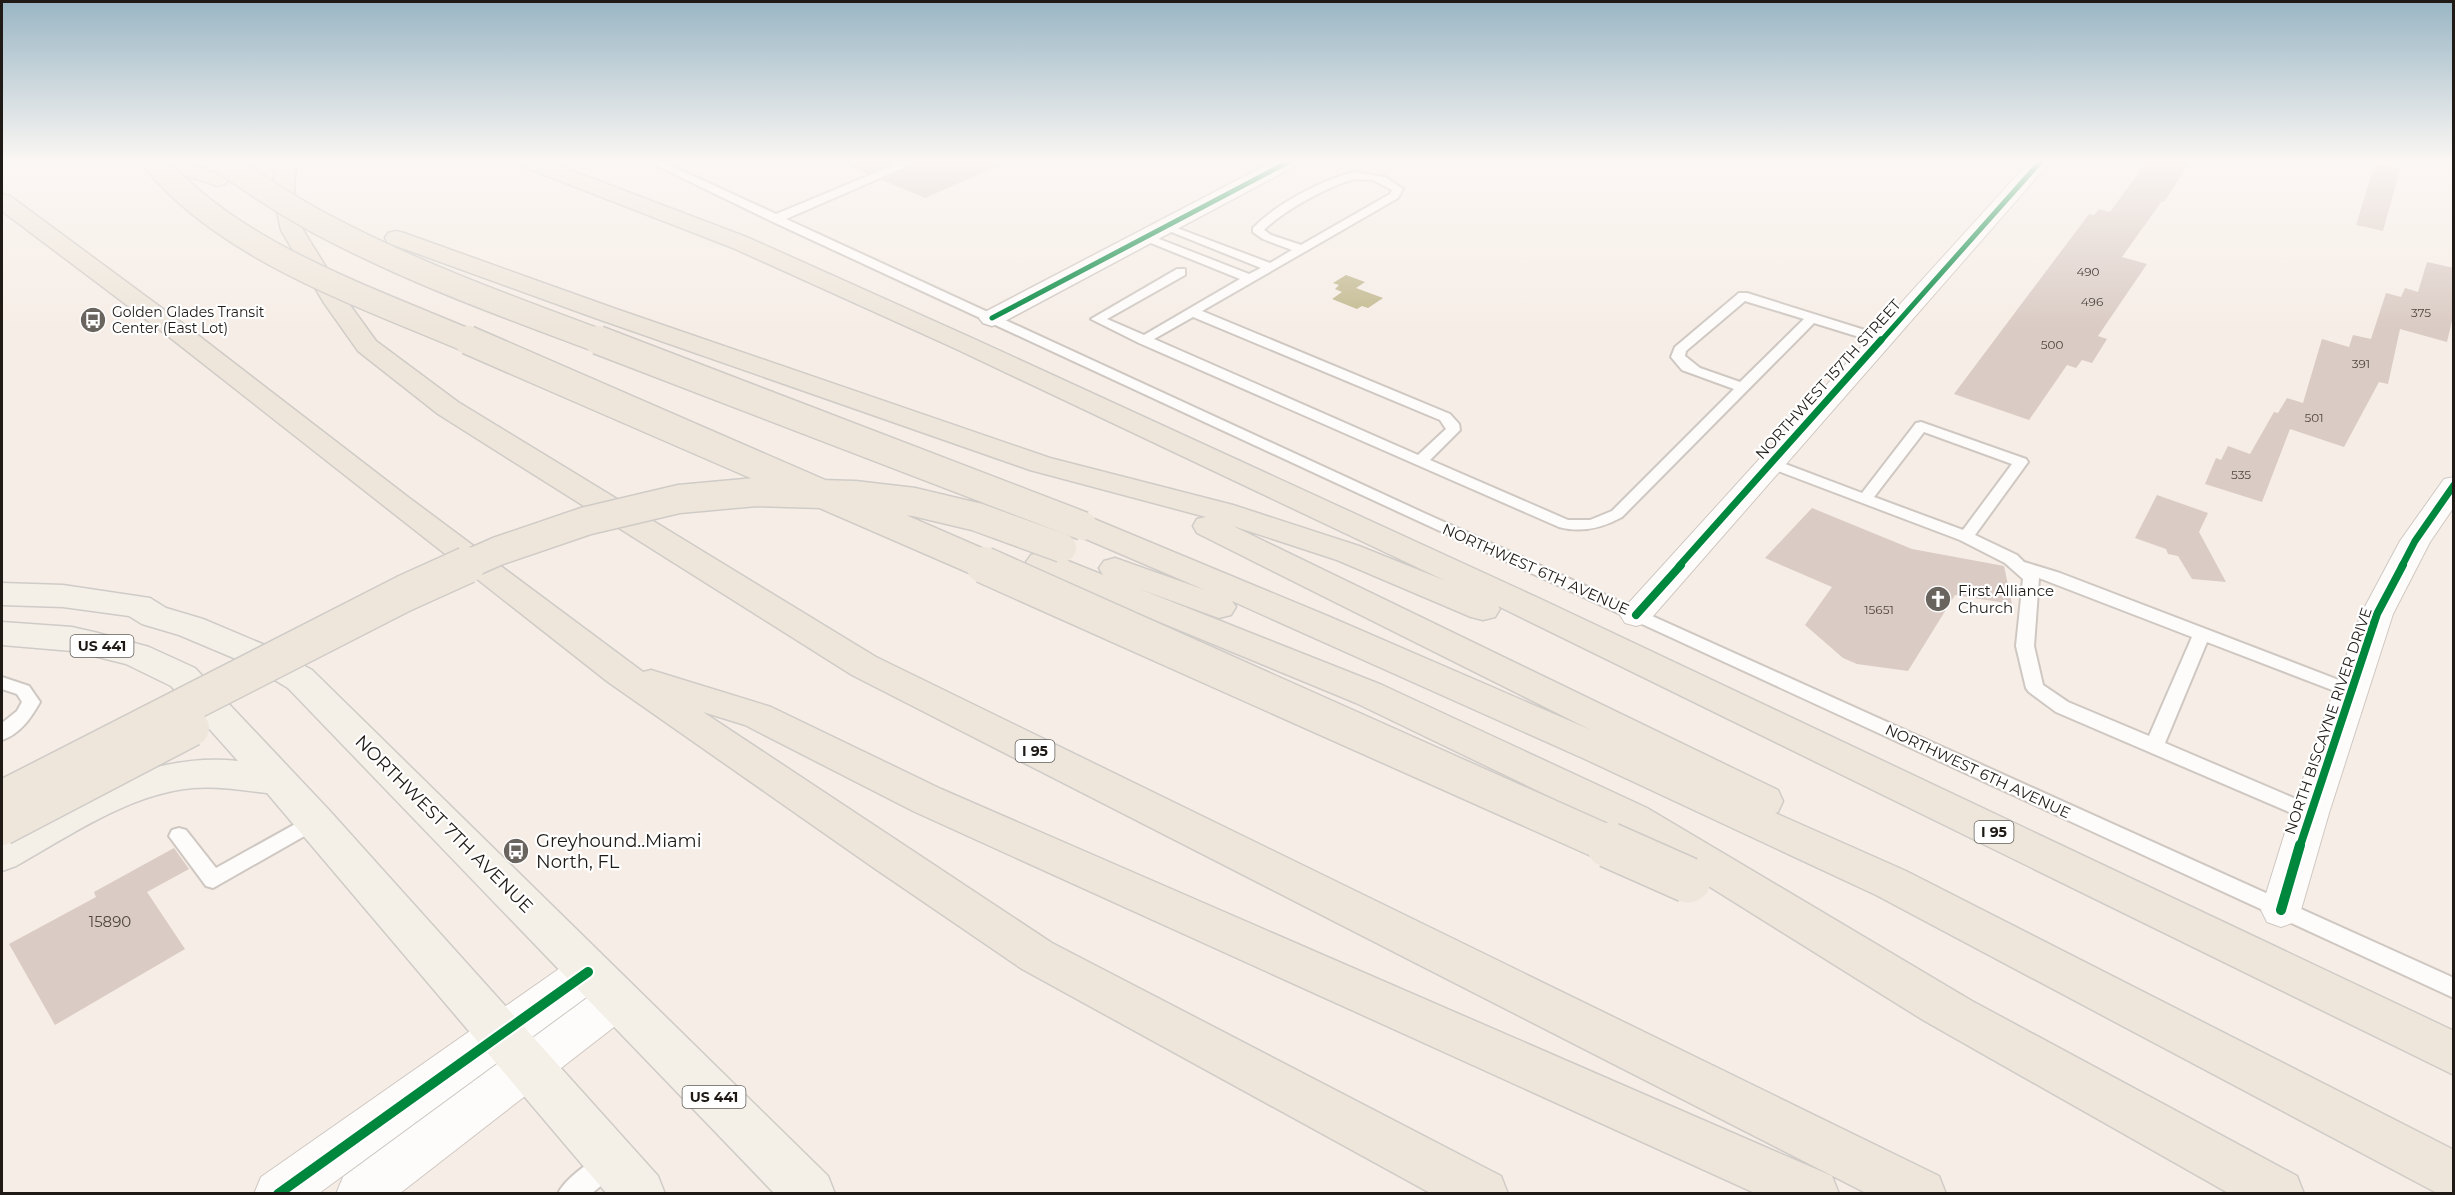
<svg xmlns="http://www.w3.org/2000/svg" width="2455" height="1195" font-family="Montserrat,sans-serif">
  <style>
    .water { fill: #c2b88f }
    .building { fill: #dacbc4 }
    .lines { fill: none; stroke-linecap: round; stroke-linejoin: round }
    .service-casing { stroke: #cfc8c2; stroke-width: 4 }
    .minor-casing { stroke: #cfc8c2; stroke-width: 2 }
    .tertiary-casing { stroke: #cfc8c2; stroke-width: 3 }
    .primary-casing { stroke: #cfcbc7; stroke-width: 3 }
    .motorway-casing { stroke: #cfcbc7; stroke-width: 3 }
    .service { fill: #fefcfb; fill-rule: evenodd }
    .minor { fill: #fefcfb; fill-rule: evenodd }
    .tertiary { fill: #fefcfb; fill-rule: evenodd }
    .primary { fill: #f4f0e8; fill-rule: evenodd }
    .motorway { fill: #eee6db; fill-rule: evenodd }
    .motorway-bridge-far3-casing { stroke: #cfcbc7; stroke-width: 26; stroke-linecap: butt }
    .motorway-bridge-far2-casing { stroke: #cfcbc7; stroke-width: 31; stroke-linecap: butt }
    .motorway-bridge-far1-casing { stroke: #cfcbc7; stroke-width: 39; stroke-linecap: butt }
    .motorway-bridge-casing { stroke: #cfcbc7; stroke-width: 48; stroke-linecap: butt }
    .motorway-bridge-far3 { stroke: #eee6db; stroke-width: 23 }
    .motorway-bridge-far2 { stroke: #eee6db; stroke-width: 28 }
    .motorway-bridge-far1 { stroke: #eee6db; stroke-width: 36 }
    .motorway-bridge { stroke: #eee6db; stroke-width: 45 }
    .cycleway-far3-casing { stroke: #fff; stroke-width: 8 }
    .cycleway-far2-casing { stroke: #fff; stroke-width: 10 }
    .cycleway-far1-casing { stroke: #fff; stroke-width: 12 }
    .cycleway-casing { stroke: #fff; stroke-width: 14 }
    .cycleway-far3 { stroke: #00873e; stroke-width: 5 }
    .cycleway-far2 { stroke: #00873e; stroke-width: 7 }
    .cycleway-far1 { stroke: #00873e; stroke-width: 8 }
    .cycleway { stroke: #00873e; stroke-width: 10 }
    .labels { text-anchor: middle; dominant-baseline: central; stroke-width: 4.5; stroke-linejoin: round; paint-order: stroke }
    .number-label { font-size: 12px; fill: #4e4641 }
    .far-poi-label { font-size: 14px; fill: #1f1a15; stroke: #fff; text-anchor: start }
    .shield { fill: #fff; stroke: #625f5b; stroke-width: 1.5 }
    .shield-label { font-size: 14px; font-weight: bold; fill: #1f1a15 }
    .street-label { font-size: 15px; fill: #1f1a15; stroke: #fff }
    .poi-label { font-size: 15px; fill: #1f1a15; stroke: #fff; text-anchor: start }
    .near-number-label { font-size: 15px; fill: #4e4641 }
    .near-street-label { font-size: 18px; fill: #1f1a15; stroke: #fff }
    .near-poi-label { font-size: 18px; fill: #1f1a15; stroke: #fff; text-anchor: start }
  </style>
  <rect width="100%" height="100%" fill="#f6ede6"/>
  <!-- water -->
  <path class="water" d="M1346 275 1365 282 1356 288 1383 298 1368 308 1362 306 1357 309 1332 299 1342 292 1335 289 1339 285 1333 283Z"/>
  <!-- building -->
  <path class="building" d="M839 161H897L867 174Z
    M921 161H1009L925 198 882 180Z
    M2147 161H2191L2164 202 2162 201 2122 257 2147 264 2098 336 2107 339 2092 363 2082 360 2076 368 2067 365 2029 420 1954 394 2089 214 2094 215 2099 209 2110 212Z
    M2375 163 2400 169 2383 231 2356 225Z
    M2427 262 2454 268V312L2447 342 2400 329 2388 384 2379 382 2344 447 2290 429 2262 502 2205 484 2216 458 2221 460 2228 446 2250 454 2274 412 2278 413 2287 398 2303 403 2322 339 2349 347 2353 335 2371 339 2386 293 2401 297 2405 288 2418 292Z
    M2157 495 2208 513 2199 532 2226 582 2192 579 2178 556 2168 554 2166 549 2135 538Z
    M1812 508 1912 549 2004 566 2012 604 1955 595 1908 671 1857 664 1843 658 1805 625 1832 587 1765 558Z
    M174 848 189 869 147 892 185 949 55 1025 9 944 96 897 94 892Z"/>
  <g class="lines">
    <!-- service casing -->
    <g class="service-casing">
      <path id="service" d="M647 161H661L776 214 904 161H919L786 219 1424 513 2454 978V998L1414 519 771 221Z
        M1354 172 1385 177 1403 189 1398 198 1202 311 1450 414 1459 424 1460 430 1430 460 1568 520H1590L1612 511 1734 389 1682 370 1671 357 1675 347 1739 293H1747L1887 337 1888 340 1882 344 1814 323 1622 517C1602 528 1582 533 1559 527L1139 343 1091 319 1177 269H1185V275L1107 319 1144 335 1240 279 1141 239V235H1149L1249 274 1261 268 1159 227 1161 225H1169L1270 263 1292 250 1263 239 1253 232V228C1276 204 1322 180 1354 172ZM1354 179 1373 180 1392 190 1390 194 1301 245 1271 235 1264 230C1284 210 1327 187 1354 179ZM1745 301 1804 319 1740 382 1700 368 1685 356 1686 351ZM1193 317 1440 420 1446 429 1418 455 1154 339Z
        M1921 422 2026 459 2028 462 1975 535 2017 555 2024 562 2060 573 2357 687 2360 691 2357 695 2351 697 2345 695 2207 642 2165 743 2317 808 2320 813 2317 818 2310 821 2303 818 2056 712 2029 692 2026 688 2016 646 2023 579 2005 563 1960 540 1765 466 1763 463 1770 459 1775 460 1862 493 1916 423ZM1924 432 2012 464 1963 530 1874 497ZM2039 578 2192 637 2149 736 2068 702 2043 685 2034 646Z
        M2 677 29 686 40 702C31 718 20 734 2 740V723L17 711 22 702 17 694 2 689Z
        M315 813 322 816 325 821 322 826 213 888 206 886 169 836 172 830 179 828 186 830 216 868Z
        M610 1151 619 1155 622 1163 619 1171 591 1194H558C564 1179 595 1157 610 1151Z"/>
    </g>
    <!-- minor casing -->
    <g class="minor-casing">
      <path id="minor" d="M2030 161H2051L1647 623 1636 626 1625 623 1620 615 1625 607Z
        M2454 477V507L2430 542 2393 614 2329 813 2301 910 2295 922 2281 927 2267 922 2261 910 2291 813 2361 614 2400 541 2444 479Z
        M588 954 603 959 609 972 603 985 318 1194H254L261 1177 573 959Z
        M617 981 632 987 638 1000 632 1013 399 1194H336L343 1177 602 987Z"/>
    </g>
    <!-- tertiary casing -->
    <g class="tertiary-casing">
      <path id="tertiary" d="M1274 161H1300L1297 165 1001 323 992 326 983 323 979 318 983 313Z"/>
    </g>
    <!-- primary casing -->
    <g class="primary-casing">
      <path id="primary" d="M2 583 63 585 150 598 166 608 203 619 272 648 312 670 828 1176 835 1194H775L288 688 248 664 179 635 142 624 129 616 63 607 2 605Z
        M2 622 72 627 98 633 149 647 195 668 329 810 658 1176 665 1194H607L267 793C242 790 217 786 193 788 129 794 71 835 16 866L2 871V836C75 796 151 752 238 761L171 686 126 664 98 657 72 651 2 645Z"/>
    </g>
    <!-- motorway casing -->
    <g class="motorway-casing">
      <path id="motorway" d="M149 161H181L225 176 229 180 225 184 218 186 152 165Z
        M276 161H296L294 189 303 230 347 301 376 341 458 402 876 657 1939 1176 1946 1194H1868L852 675 438 414 358 351 324 303 281 230 272 189Z
        M516 161H546L749 238 972 338 1547 602 2454 1031V1075L1498 606 1500 609 1495 617 1483 620 1471 617 1337 560 1233 526 1778 790 1783 801 1778 812 1775 813 1906 871 2454 1150V1194L2437 1193 1876 895 1587 760 1232 601 1236 607 1231 615 1219 618 1137 588 1382 685 1647 808 1972 1001 2297 1176 2304 1194H2230L1923 1020 1619 830 1356 703 1031 569 1026 562 1031 555 1042 552 1053 555 1103 575 1099 568 1104 561 1115 558 1205 590 1072 533 1068 526 1072 519 1083 516 1094 519 1330 617 1591 730 1197 533 1193 526 1197 519 1206 517 1030 470 598 319 388 243 385 238 388 233 396 231 404 233 616 309 1050 458 1233 505 1359 546 1446 581 954 348 733 248 519 165Z
        M2 194 10 196 186 326 408 497 643 672 651 670 771 707 941 789 1832 1176 1839 1194H1757L913 811 745 725 703 712 1052 943 1501 1176 1508 1194H1432L1022 969 874 868 608 682 168 336 2 211Z"/>
    </g>
    <!-- service -->
    <use href="#service" class="service"/>
    <!-- minor -->
    <use href="#minor" class="minor"/>
    <!-- tertiary -->
    <use href="#tertiary" class="tertiary"/>
    <!-- primary -->
    <use href="#primary" class="primary"/>
    <!-- motorway -->
    <use href="#motorway" class="motorway"/>
    <!-- motorway-bridge-far3 casing -->
    <g class="motorway-bridge-far3-casing">
      <path id="motorway-bridge-far3" d="M154 161C228 251 366 297 471 342
        M221 161C255 184 289 207 325 226 414 273 508 307 602 342"/>
    </g>
    <!-- motorway-bridge-far2 casing -->
    <g class="motorway-bridge-far2-casing">
      <path id="motorway-bridge-far2" d="M468 340 988 566
        M598 340 1083 526
        M464 566 498 551 586 521 679 499 756 492 854 495 914 502 977 517 1062 548"/>
    </g>
    <!-- motorway-bridge-far1 casing -->
    <g class="motorway-bridge-far1-casing">
      <path id="motorway-bridge-far1" d="M984 565 1613 846
        M2 799 405 593 467 565
        M2 827 191 728"/>
    </g>
    <!-- motorway-bridge casing -->
    <g class="motorway-bridge-casing">
      <path id="motorway-bridge" d="M1609 845 1688 880"/>
    </g>
    <!-- motorway-bridge-far3 -->
    <use href="#motorway-bridge-far3" class="motorway-bridge-far3"/>
    <!-- motorway-bridge-far2 -->
    <use href="#motorway-bridge-far2" class="motorway-bridge-far2"/>
    <!-- motorway-bridge-far1 -->
    <use href="#motorway-bridge-far1" class="motorway-bridge-far1"/>
    <!-- motorway-bridge -->
    <use href="#motorway-bridge" class="motorway-bridge"/>
    <!-- cycleway-far3 casing -->
    <g class="cycleway-far3-casing">
      <path id="cycleway-far3" d="M992 318 1290 161
        M1880 342 2041 161"/>
    </g>
    <!-- cycleway-far2 casing -->
    <g class="cycleway-far2-casing">
      <path id="cycleway-far2" d="M1679 566 1881 340
        M2402 566 2415 541 2454 485"/>
    </g>
    <!-- cycleway-far1 casing -->
    <g class="cycleway-far1-casing">
      <path id="cycleway-far1" d="M1636 615 1681 565
        M2300 846 2377 614 2403 565"/>
    </g>
    <!-- cycleway casing -->
    <g class="cycleway-casing">
      <path id="cycleway" d="M2281 910 2300 845
        M278 1194 588 972"/>
    </g>
    <!-- cycleway-far3 -->
    <use href="#cycleway-far3" class="cycleway-far3"/>
    <!-- cycleway-far2 -->
    <use href="#cycleway-far2" class="cycleway-far2"/>
    <!-- cycleway-far1 -->
    <use href="#cycleway-far1" class="cycleway-far1"/>
    <!-- cycleway -->
    <use href="#cycleway" class="cycleway"/>
  </g>
  <!-- sky -->
  <linearGradient id="sky" x2="0" y2="1"><stop stop-color="#99b6c4"/><stop offset="0.49" stop-color="#fbf7f4"/><stop offset="1" stop-color="#fbf7f4" stop-opacity="0"/></linearGradient>
  <rect width="2455" height="329" fill="url(#sky)"/>
  <!-- icons -->
  <defs>
    <g id="bus-disc" transform="scale(1.35)"><circle r="9.5" fill="#6a645e" stroke="#fff"/><path d="M-5-6H5V4H4V6H2V4H-2V6H-4V4H-5ZM-3.5-4V0h7V-4ZM-3.5 1.2v1.5H-2V1.2ZM2 1.2v1.5H3.5V1.2Z" fill="#fff"/></g>
    <g id="church-disc" transform="scale(1.35)"><circle r="9.5" fill="#6a645e" stroke="#fff"/><path d="M-1.2-6h2.4v3.5h3.3v2.4h-3.3V6h-2.4V-.1h-3.3v-2.4h3.3Z" fill="#fff"/></g>
  </defs>
  <g fill-rule="evenodd">
    <use href="#bus-disc" x="93" y="320"/>
    <use href="#church-disc" x="1938" y="599"/>
    <use href="#bus-disc" x="516" y="851"/>
  </g>
  <g class="labels">
    <!-- number labels -->
    <g class="number-label">
      <text x="2088" y="271">490</text>
      <text x="2092" y="301">496</text>
      <text x="2421" y="312">375</text>
      <text x="2052" y="344">500</text>
      <text x="2361" y="363">391</text>
      <text x="2314" y="417">501</text>
      <text x="2241" y="474">535</text>
      <text x="1879" y="609">15651</text>
    </g>
    <!-- far-poi labels -->
    <g class="far-poi-label">
      <text x="112" y="312">Golden Glades Transit<tspan x="112" dy="16">Center (East Lot)</tspan></text>
    </g>
    <!-- shield labels -->
    <g class="shield">
      <rect x="70.5" y="635" width="63" height="22" rx="4.5"/>
      <rect x="1015.5" y="740" width="39" height="22" rx="4.5"/>
      <rect x="1974.5" y="821" width="39" height="22" rx="4.5"/>
      <rect x="682.5" y="1086" width="63" height="22" rx="4.5"/>
    </g>
    <g class="shield-label">
      <text x="102" y="646">US 441</text>
      <text x="1035" y="751">I 95</text>
      <text x="1994" y="832">I 95</text>
      <text x="714" y="1097">US 441</text>
    </g>
    <!-- street labels -->
    <g class="street-label">
      <text transform="translate(1828 379) rotate(-48)">NORTHWEST 157TH STREET</text>
      <text transform="translate(1536 569) rotate(24)">NORTHWEST 6TH AVENUE</text>
      <text transform="translate(2328 721) rotate(-71)">NORTH BISCAYNE RIVER DRIVE</text>
      <text transform="translate(1978 771) rotate(25)">NORTHWEST 6TH AVENUE</text>
    </g>
    <!-- poi labels -->
    <g class="poi-label">
      <text x="1958" y="590">First Alliance<tspan x="1958" dy="17">Church</tspan></text>
    </g>
    <!-- near-number labels -->
    <g class="near-number-label">
      <text x="110" y="921">15890</text>
    </g>
    <!-- near-street labels -->
    <g class="near-street-label">
      <text transform="translate(444 824) rotate(45)">NORTHWEST 7TH AVENUE</text>
    </g>
    <!-- near-poi labels -->
    <g class="near-poi-label">
      <text x="536" y="841">Greyhound..Miami<tspan x="536" dy="21">North, FL</tspan></text>
    </g>
  </g>
  <!-- border -->
  <rect width="2455" height="1195" fill="none" stroke="#1f1a15" stroke-width="6"/>
</svg>
